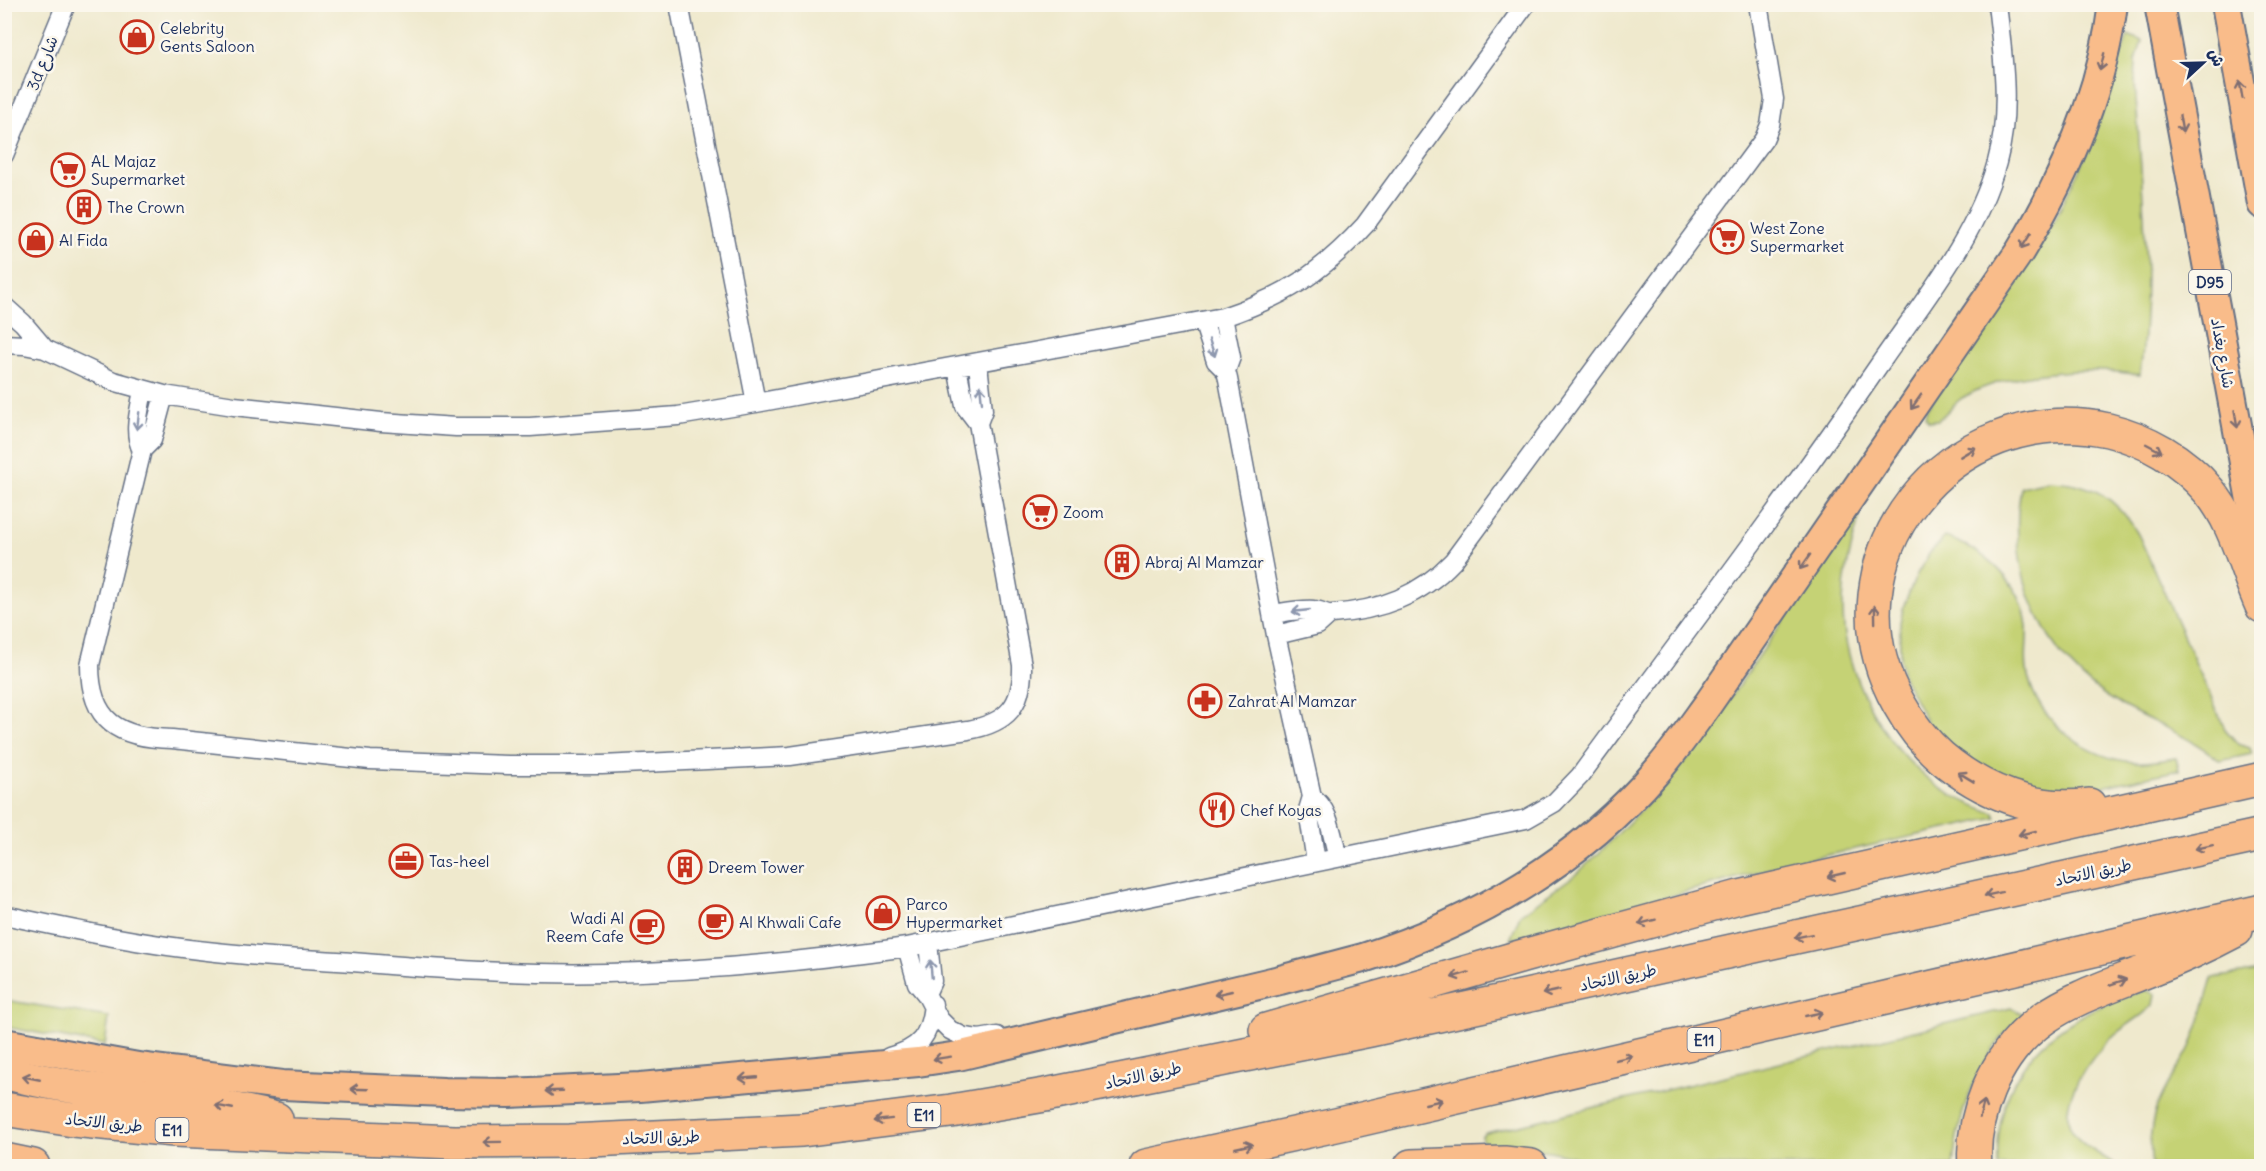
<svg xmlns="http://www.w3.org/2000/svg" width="2266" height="1171" font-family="Delius,'Playpen Sans Arabic',sans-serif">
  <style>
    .green { fill: #c5d274; stroke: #708069; stroke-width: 1.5 }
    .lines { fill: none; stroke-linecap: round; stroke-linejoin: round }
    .minor-casing { stroke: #657085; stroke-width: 21 }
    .primary-casing { stroke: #657085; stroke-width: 32 }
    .motorway-casing { stroke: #657085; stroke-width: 36 }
    .minor { stroke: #fff; stroke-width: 18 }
    .primary { stroke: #f9bc8a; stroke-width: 28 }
    .motorway { stroke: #f9bc8a; stroke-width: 33 }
    .oneway { stroke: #7f6e72 }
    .oneway2 { stroke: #8d97ae }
    .labels { text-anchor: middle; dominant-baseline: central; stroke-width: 5; stroke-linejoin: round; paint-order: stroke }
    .shield { fill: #fbf7ec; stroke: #5e6b89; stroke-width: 1.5 }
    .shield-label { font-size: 15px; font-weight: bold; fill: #1b2f5e }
    .poi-label { font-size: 16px; fill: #1b2f5e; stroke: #fbf7ec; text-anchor: start }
    .street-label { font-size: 16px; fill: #1b2f5e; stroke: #fbf7ec }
  </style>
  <rect width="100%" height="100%" fill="#fbf7ec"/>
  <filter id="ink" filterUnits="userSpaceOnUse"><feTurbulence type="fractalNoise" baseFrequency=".0167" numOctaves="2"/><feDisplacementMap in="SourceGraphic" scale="12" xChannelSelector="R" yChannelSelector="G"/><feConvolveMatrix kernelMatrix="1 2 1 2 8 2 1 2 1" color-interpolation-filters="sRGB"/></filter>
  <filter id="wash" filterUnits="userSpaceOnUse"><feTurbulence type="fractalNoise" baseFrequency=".008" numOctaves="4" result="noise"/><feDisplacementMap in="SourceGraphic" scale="24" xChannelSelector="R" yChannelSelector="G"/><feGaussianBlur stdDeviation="1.35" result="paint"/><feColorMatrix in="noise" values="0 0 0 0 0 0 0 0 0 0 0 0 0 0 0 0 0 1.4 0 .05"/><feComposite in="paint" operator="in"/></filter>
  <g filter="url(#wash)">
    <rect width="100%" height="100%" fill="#efe9cd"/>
    <!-- green -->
    <path class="green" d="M2128 35 2142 41 2136 61 2135 82C2141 180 2153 278 2140 375 2090 366 2007 371 1962 398 1953 404 1947 413 1938 420L1929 421 1925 416 1927 408 2010 291 2055 220 2091 144Z
      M2048 481C2092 482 2118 498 2139 536L2225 729 2238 744 2250 748 2252 754 2220 761C2188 735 2155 724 2121 705 2043 662 2006 573 2021 487Z
      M1852 515 1859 518C1851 548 1843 576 1843 608 1843 674 1883 746 1936 785 1954 798 1974 806 1994 813L1996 818 1791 863 1510 940 1520 915 1575 875 1598 854 1659 792 1694 751 1796 602Z
      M1945 537C1985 550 2022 582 2027 626 2028 643 2024 660 2028 676 2039 723 2088 759 2135 762 2149 763 2162 760 2176 758L2179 770 2078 792 2035 791 1971 764 1929 726 1903 677 1900 659V622L1904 605 1917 574 1929 554Z
      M2261 971V1166H2152C2148 1138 2152 1110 2167 1085 2174 1073 2183 1062 2189 1049 2200 1027 2205 1002 2212 978Z
      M2146 990 2155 994 2153 1005C2141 1018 2125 1025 2113 1036 2092 1056 2054 1103 2073 1132 2083 1148 2103 1155 2117 1166H1998C1994 1084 2036 1032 2111 1002 2123 998 2134 993 2146 990Z
      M4 1000 109 1017 105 1045 5 1027Z
      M2011 1008 2023 1014C1980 1056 1958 1106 1953 1166H1614L1550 1151 1487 1144 1482 1141V1136L1486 1133Z"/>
  </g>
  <g filter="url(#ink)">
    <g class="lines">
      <!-- minor casing -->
      <g class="minor-casing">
        <path id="minor" d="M679 4 756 403
          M4 155 66 4
          M4 306 23 323 45 349
          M1223 317 1231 357 1226 371 1228 379 1276 635 1312 797 1308 810 1316 862
          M1203 321 1216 361 1226 371
          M4 344 24 345 45 349 113 381 164 395 234 406 381 422 456 427H530L678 416 756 403 1223 317C1286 296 1321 273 1365 225L1526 4
          M164 395 152 440 142 450 90 665C90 722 119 738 172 739L370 760 508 765H602L790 756 968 730C1008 723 1023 705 1022 665L978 423 965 406 957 368
          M978 423 983 410 978 364
          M142 450C132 433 140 409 143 390
          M1272 614C1286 612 1301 609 1314 610 1321 610 1326 615 1332 614 1381 610 1420 596 1453 561L1764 139 1770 125 1774 99 1758 4
          M1276 635 1318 625 1329 615
          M1312 797C1330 809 1332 837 1338 857
          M4 915C74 930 145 945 216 952 261 957 307 959 352 962 437 969 522 975 607 973 708 971 808 961 907 947L1526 819 1554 803 1580 776C1680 640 1783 505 1879 365 1923 301 1976 238 1997 162 2011 112 2003 56 1997 4
          M907 947 917 983 926 994 939 1019 950 1030 964 1037 979 1039 997 1036
          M926 994 932 981 928 943
          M889 1057C920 1049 930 1036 933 1004"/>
      </g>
      <!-- primary casing -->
      <g class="primary-casing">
        <path id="primary" d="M2159 4 2262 560
          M2226 4 2262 204
          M4 1043 138 1067 282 1085 444 1092 509 1093 640 1087 918 1062 958 1056 1280 980 1363 958C1476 922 1580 861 1658 770 1676 749 1692 726 1708 704L2020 251C2066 175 2102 93 2113 4"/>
      </g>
      <!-- motorway casing -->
      <g class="motorway-casing">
        <path id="motorway" d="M2089 805C2035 813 1982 792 1941 757 1924 742 1910 724 1899 704 1817 560 1951 396 2108 430 2146 439 2183 460 2209 491 2237 525 2244 566 2262 606
          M1266 1030 1523 956 1739 897 2262 779
          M4 1072C93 1096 187 1096 276 1119
          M4 1109 73 1120 174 1130 454 1142 570 1141 802 1130 951 1111 1045 1095 1370 1030 2262 835
          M4 1160 33 1166
          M1146 1166 1336 1125 2262 911
          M1411 1166 1504 1163 1531 1166
          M1975 1166C1973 1141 1978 1114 1988 1090 2020 1014 2074 1000 2144 972 2175 960 2206 946 2236 930"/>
      </g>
      <!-- minor -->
      <use href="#minor" class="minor"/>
      <!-- primary -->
      <use href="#primary" class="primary"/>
      <!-- motorway -->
      <use href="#motorway" class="motorway"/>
    </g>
    <!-- one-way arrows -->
    <defs><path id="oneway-shaft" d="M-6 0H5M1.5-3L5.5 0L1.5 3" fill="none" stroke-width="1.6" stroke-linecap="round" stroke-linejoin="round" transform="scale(1.5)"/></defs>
    <g class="oneway">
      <use href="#oneway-shaft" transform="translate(2102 62) rotate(104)"/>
      <use href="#oneway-shaft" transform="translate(2241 90) rotate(-100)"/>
      <use href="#oneway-shaft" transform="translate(2181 124) rotate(80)"/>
      <use href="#oneway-shaft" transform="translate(2026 241) rotate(122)"/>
      <use href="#oneway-shaft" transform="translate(1916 402) rotate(125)"/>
      <use href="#oneway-shaft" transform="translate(2236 419) rotate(80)"/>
      <use href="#oneway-shaft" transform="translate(2154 448) rotate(28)"/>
      <use href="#oneway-shaft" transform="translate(1968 452) rotate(-31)"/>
      <use href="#oneway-shaft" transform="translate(1805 562) rotate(125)"/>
      <use href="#oneway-shaft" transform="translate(1875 614) rotate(-91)"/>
      <use href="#oneway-shaft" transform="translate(1966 777) rotate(-149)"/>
      <use href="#oneway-shaft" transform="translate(2027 833) rotate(167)"/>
      <use href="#oneway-shaft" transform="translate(2204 847) rotate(168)"/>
      <use href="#oneway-shaft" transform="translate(1836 875) rotate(167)"/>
      <use href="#oneway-shaft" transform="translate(1993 894) rotate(168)"/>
      <use href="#oneway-shaft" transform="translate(1647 922) rotate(165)"/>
      <use href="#oneway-shaft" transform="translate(1803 936) rotate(168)"/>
      <use href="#oneway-shaft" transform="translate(1460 975) rotate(163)"/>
      <use href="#oneway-shaft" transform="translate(2118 982) rotate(-19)"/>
      <use href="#oneway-shaft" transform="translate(1551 992) rotate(168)"/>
      <use href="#oneway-shaft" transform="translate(1223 993) rotate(167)"/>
      <use href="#oneway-shaft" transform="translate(1814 1014) rotate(-13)"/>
      <use href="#oneway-shaft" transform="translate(942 1058) rotate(171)"/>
      <use href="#oneway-shaft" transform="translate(1624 1058) rotate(-13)"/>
      <use href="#oneway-shaft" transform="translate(31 1078) rotate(-169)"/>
      <use href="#oneway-shaft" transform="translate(748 1078) rotate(175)"/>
      <use href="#oneway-shaft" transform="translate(359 1089) rotate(-178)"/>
      <use href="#oneway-shaft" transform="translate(554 1091) rotate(178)"/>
      <use href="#oneway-shaft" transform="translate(1434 1102) rotate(-13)"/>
      <use href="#oneway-shaft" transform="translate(224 1107) rotate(-169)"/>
      <use href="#oneway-shaft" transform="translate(1982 1109) rotate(-75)"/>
      <use href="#oneway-shaft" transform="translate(883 1120) rotate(173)"/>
      <use href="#oneway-shaft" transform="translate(492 1142) rotate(179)"/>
      <use href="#oneway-shaft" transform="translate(1244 1146) rotate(-13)"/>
    </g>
    <g class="oneway2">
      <use href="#oneway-shaft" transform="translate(1212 348) rotate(71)"/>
      <use href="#oneway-shaft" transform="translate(981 394) rotate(-96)"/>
      <use href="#oneway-shaft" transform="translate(138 421) rotate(98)"/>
      <use href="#oneway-shaft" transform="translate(1301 611) rotate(174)"/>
      <use href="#oneway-shaft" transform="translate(931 969) rotate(-95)"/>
    </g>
  </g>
  <!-- icons -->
  <defs>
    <g id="shop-ring" transform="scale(1.725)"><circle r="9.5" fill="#fbf7ec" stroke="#c8321e" stroke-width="1.5"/><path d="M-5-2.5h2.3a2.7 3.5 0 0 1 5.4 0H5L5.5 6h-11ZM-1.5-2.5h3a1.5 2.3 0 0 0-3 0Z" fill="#c8321e"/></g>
    <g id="supermarket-ring" transform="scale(1.725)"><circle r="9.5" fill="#fbf7ec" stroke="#c8321e" stroke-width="1.5"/><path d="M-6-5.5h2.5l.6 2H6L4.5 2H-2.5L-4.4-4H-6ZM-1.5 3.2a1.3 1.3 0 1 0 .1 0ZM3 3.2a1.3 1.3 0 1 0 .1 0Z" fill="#c8321e"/></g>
    <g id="building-ring" transform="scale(1.725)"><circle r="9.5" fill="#fbf7ec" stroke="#c8321e" stroke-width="1.5"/><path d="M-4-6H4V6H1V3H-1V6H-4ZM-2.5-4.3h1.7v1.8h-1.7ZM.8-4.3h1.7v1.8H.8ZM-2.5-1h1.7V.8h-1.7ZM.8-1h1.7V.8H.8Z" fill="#c8321e"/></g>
    <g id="pharmacy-ring" transform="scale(1.725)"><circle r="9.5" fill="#fbf7ec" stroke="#c8321e" stroke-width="1.5"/><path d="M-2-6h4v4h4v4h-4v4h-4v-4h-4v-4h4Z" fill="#c8321e"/></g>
    <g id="restaurant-ring" transform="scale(1.725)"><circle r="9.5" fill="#fbf7ec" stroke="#c8321e" stroke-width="1.5"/><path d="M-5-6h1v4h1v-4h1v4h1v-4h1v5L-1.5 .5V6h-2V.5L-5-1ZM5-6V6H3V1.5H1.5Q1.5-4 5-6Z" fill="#c8321e"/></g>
    <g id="office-ring" transform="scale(1.725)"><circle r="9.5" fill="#fbf7ec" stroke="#c8321e" stroke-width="1.5"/><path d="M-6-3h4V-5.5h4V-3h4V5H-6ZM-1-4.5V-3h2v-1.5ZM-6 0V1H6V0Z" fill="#c8321e"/></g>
    <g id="cafe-ring" transform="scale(1.725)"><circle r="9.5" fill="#fbf7ec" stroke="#c8321e" stroke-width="1.5"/><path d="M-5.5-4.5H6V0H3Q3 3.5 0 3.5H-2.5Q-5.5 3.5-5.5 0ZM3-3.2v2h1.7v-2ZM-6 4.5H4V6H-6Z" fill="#c8321e"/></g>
  </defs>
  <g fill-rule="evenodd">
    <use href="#shop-ring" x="137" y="37"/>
    <use href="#supermarket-ring" x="68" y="170"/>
    <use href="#building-ring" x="84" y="207"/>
    <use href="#supermarket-ring" x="1727" y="237"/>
    <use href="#shop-ring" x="36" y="240"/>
    <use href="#supermarket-ring" x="1040" y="512"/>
    <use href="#building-ring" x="1122" y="562"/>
    <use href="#pharmacy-ring" x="1205" y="701"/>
    <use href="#restaurant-ring" x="1217" y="810"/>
    <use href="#office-ring" x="406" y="861"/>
    <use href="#building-ring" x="685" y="867"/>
    <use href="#shop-ring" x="883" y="913"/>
    <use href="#cafe-ring" x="716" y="922"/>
    <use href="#cafe-ring" x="647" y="927"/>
  </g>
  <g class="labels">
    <!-- shield labels -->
    <g class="shield">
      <rect x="2189" y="270" width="42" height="24" rx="4.5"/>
      <rect x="1687.5" y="1028" width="33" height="24" rx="4.5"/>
      <rect x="907.5" y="1103" width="33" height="24" rx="4.5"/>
      <rect x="155.5" y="1118" width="33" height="24" rx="4.5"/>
    </g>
    <g class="shield-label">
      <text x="2210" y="282">D95</text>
      <text x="1704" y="1040">E11</text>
      <text x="924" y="1115">E11</text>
      <text x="172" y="1130">E11</text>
    </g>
    <!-- poi labels -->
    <g class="poi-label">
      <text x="160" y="28">Celebrity<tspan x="160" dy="18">Gents Saloon</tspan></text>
      <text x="91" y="161">AL Majaz<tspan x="91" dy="18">Supermarket</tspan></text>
      <text x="107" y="207">The Crown</text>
      <text x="1750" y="228">West Zone<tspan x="1750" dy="18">Supermarket</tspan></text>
      <text x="59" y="240">Al Fida</text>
      <text x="1063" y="512">Zoom</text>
      <text x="1145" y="562">Abraj Al Mamzar</text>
      <text x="1228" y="701">Zahrat Al Mamzar</text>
      <text x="1240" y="810">Chef Koyas</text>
      <text x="429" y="861">Tas-heel</text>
      <text x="708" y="867">Dreem Tower</text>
      <text x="906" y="904">Parco<tspan x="906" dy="18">Hypermarket</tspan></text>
      <text x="624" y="918" text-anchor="end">Wadi Al<tspan x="624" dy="18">Reem Cafe</tspan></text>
      <text x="739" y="922">Al Khwali Cafe</text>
    </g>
    <!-- street labels -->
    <g class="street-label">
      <text transform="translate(42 63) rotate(-68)">3d شارع</text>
      <text transform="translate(2223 353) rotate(80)">شارع بغداد</text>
      <text transform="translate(2093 872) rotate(-12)">طريق الاتحاد</text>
      <text transform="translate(1618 977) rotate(-12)">طريق الاتحاد</text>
      <text transform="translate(1143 1075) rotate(-12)">طريق الاتحاد</text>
      <text transform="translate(104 1122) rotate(6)">طريق الاتحاد</text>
      <text transform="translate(661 1137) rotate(-2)">طريق الاتحاد</text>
    </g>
  </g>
  <!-- margin -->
  <rect width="2266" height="1171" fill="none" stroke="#fbf7ec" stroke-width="24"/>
  <!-- north arrow -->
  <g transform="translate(2203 63) rotate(68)" stroke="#fbf7ec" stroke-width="4.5" paint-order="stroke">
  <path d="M0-4.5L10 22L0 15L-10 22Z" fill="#1b2f5e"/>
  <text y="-9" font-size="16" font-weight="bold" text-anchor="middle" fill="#1b2f5e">ش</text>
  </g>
</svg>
